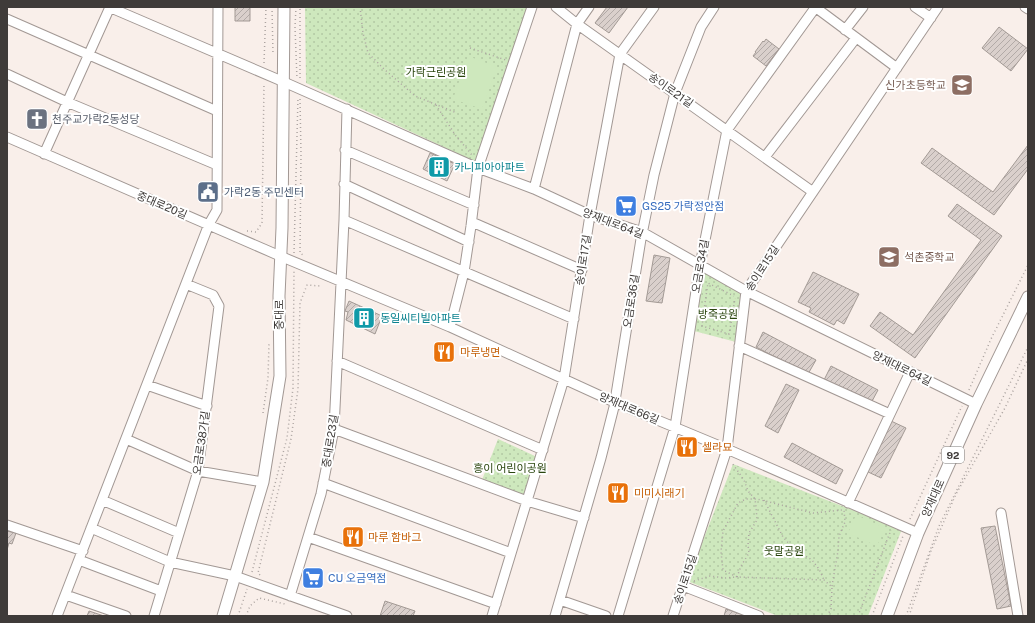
<svg xmlns="http://www.w3.org/2000/svg" width="1035" height="623" font-family="'Public Sans','Noto Sans KR',sans-serif">
  <style>
    .green { fill: url(#green-dots) }
    .pitch { fill: #cee8bd }
    .building { fill: url(#building-hatch); stroke: #a39a95 }
    .lines { fill: none; stroke-linecap: round; stroke-linejoin: round }
    .minor-casing { stroke: #a29894; stroke-width: 11 }
    .major-casing { stroke: #a29894; stroke-width: 13 }
    .path { stroke: #aca4a1; stroke-width: 1.5; stroke-dasharray: 1 3; stroke-linecap: butt }
    .minor { stroke: #fff; stroke-width: 9 }
    .major { stroke: #fff; stroke-width: 11 }
    .labels { text-anchor: middle; dominant-baseline: central; stroke-width: 4; stroke-linejoin: round; paint-order: stroke }
    .shield { fill: #fff; stroke: #797674; stroke-width: 1 }
    .shield-label { font-size: 10px; font-weight: bold; fill: #3f3b39 }
    .park-label { font-size: 11px; fill: #2a460e; stroke: #fff }
    .education-label { font-size: 11px; fill: #785e54; stroke: #fff; text-anchor: end }
    .street-label { font-size: 11px; fill: #3f3b39; stroke: #fff }
    .worship-label { font-size: 11px; fill: #5b616d; stroke: #fff; text-anchor: start }
    .culture-label { font-size: 11px; fill: #0d838f; stroke: #fff; text-anchor: start }
    .service-label { font-size: 11px; fill: #4e5e75; stroke: #fff; text-anchor: start }
    .shop-label { font-size: 11px; fill: #366cbe; stroke: #fff; text-anchor: start }
    .food-label { font-size: 11px; fill: #c56008; stroke: #fff; text-anchor: start }
  </style>
  <defs>
    <pattern id="green-dots" width="8" height="8" patternUnits="userSpaceOnUse"><rect width="8" height="8" fill="#cee8bd"/><path d="M2 2h.1M6 6h.1" fill="none" stroke="#b2c8a3" stroke-width="1.8" stroke-linecap="round"/></pattern>
    <pattern id="building-hatch" width="6" height="6" patternUnits="userSpaceOnUse"><rect width="6" height="6" fill="#dad0cc"/><path d="M-1 1l2-2M0 6l6-6M5 7l2-2" fill="none" stroke="#b2aaa7"/></pattern>
  </defs>
  <rect width="100%" height="100%" fill="#f9efea"/>
  <!-- green -->
  <path class="green" d="M305 7H527L476 162 306 83Z
    M704 271 741 293 736 342 694 331Z
    M498 439 537 457 525 497 482 480Z
    M733 464 902 529 868 616H778L687 581Z"/>
  <!-- pitch -->
  <path class="pitch" d="M468 56 497 67 482 109 453 99Z
    M856 515 885 528 877 546 848 533Z"/>
  <!-- building -->
  <path class="building" d="M235 7H250V21H235Z
    M607 7H628L609 33 595 23Z
    M999 27 1028 49 1011 71 982 48Z
    M766 39 779 49 766 66 753 56 756 52H755L763 41 764 42Z
    M1028 145V169L994 215 921 163 932 148 993 192Z
    M430 153 455 164 447 181 423 169Z
    M957 204 1002 236 915 358 870 326 880 312 913 335 981 240 948 216Z
    M654 255 670 258 662 303 646 301Z
    M813 272 859 294 844 324 837 320 834 325 809 312 811 308 798 302Z
    M349 301 382 316 375 334 346 320 348 312 345 311Z
    M763 332 816 360 808 374 756 347Z
    M831 366 878 390 870 405 824 380Z
    M786 384 799 390 778 433 765 426Z
    M891 421 906 428 881 478 866 471Z
    M792 443 843 470 836 484 784 457Z
    M995 526 1011 606 997 609 981 528Z
    M7 531 16 533 12 544 9 543 7 550Z
    M385 601 415 611 413 616H380Z
    M726 609 746 616H724Z
    M89 611 104 616H87Z"/>
  <g class="lines">
    <!-- minor casing -->
    <g class="minor-casing">
      <path id="minor" d="M109 7 284 82 478 168 534 189 590 215 642 232 746 291 976 404
        M556 7 577 24 813 192
        M815 7 897 68
        M915 7 931 18
        M1025 7 1028 9
        M7 19 217 111
        M845 30 863 7
        M7 74 67 102 217 165
        M7 137 280 256 450 327 614 402 727 449 918 533
        M345 150 474 205
        M44 154 110 7
        M765 157 856 38
        M344 184 469 242
        M534 189 577 24 589 7
        M344 220 574 319
        M472 222 582 270
        M450 327 464 272 471 226 478 168 532 7
        M739 346 890 414
        M337 361 543 450
        M147 385 207 406
        M334 429 527 501 584 518
        M126 439 198 471 263 482
        M323 483 511 553
        M102 500 179 533
        M848 503 910 372
        M1001 513 1018 616
        M7 525 83 551
        M91 528 170 562 235 576 347 616
        M308 537 496 604
        M79 560 161 591
        M683 586 759 616
        M66 595 126 616
        M290 596 321 494 334 429 344 220 347 109
        M560 600 606 616
        M57 616 209 224 217 210 218 7
        M154 616 198 471 219 306 213 295 186 284
        M492 616 564 379 590 215 620 54 654 7
        M555 616 601 458 614 407 641 239 654 175 675 93 701 27 714 7
        M618 616 675 427 700 265 727 130 815 8
        M673 616 727 449 746 291 938 7"/>
    </g>
    <!-- major casing -->
    <g class="major-casing">
      <path id="major" d="M223 616 263 482 280 376 279 296 282 228 284 7
        M887 616 918 533 976 404 1028 297"/>
    </g>
    <!-- path -->
    <path class="path" d="M272 7 273 55
      M296 7 295 27 297 79
      M360 7 363 33 368 53 384 69 415 96 457 113
      M470 48 506 60
      M264 63 266 7
      M300 78V7
      M300 99 301 154 300 253 303 255
      M436 105 456 136 472 155
      M247 231 256 232 262 223 264 83
      M294 253 298 97
      M703 310 704 311 702 326 729 334 732 318 735 319
      M704 310 708 283 734 296
      M732 318 735 298
      M969 390 991 339 1028 265
      M263 413 268 378 269 343
      M764 500 783 537 793 548 812 560 819 569 824 580
      M910 519 962 406
      M252 572 287 438 293 388 294 271
      M260 575 258 573 291 439 298 389 300 303 307 285 320 286
      M694 581 710 576 725 578 737 577 741 566 749 553 748 545 749 533 757 520 756 507 755 499 748 491 744 480 732 463
      M832 586 838 551 839 536 845 522 844 510
      M238 616 247 589
      M246 616 250 606 259 598 285 604
      M827 616 831 609 832 587 824 580 737 577 723 570 721 552 723 531 738 503 746 499H757L813 513 842 510
      M858 616 891 530
      M872 616 903 536
      M906 616 939 526 1028 347
      M909 616 931 551 956 494 1005 408 1028 359"/>
    <!-- minor -->
    <use href="#minor" class="minor"/>
    <!-- major -->
    <use href="#major" class="major"/>
  </g>
  <!-- icons -->
  <defs>
    <g id="school-square" transform="scale(1.15)"><rect x="-9" y="-9" width="18" height="18" rx="4" fill="#8d6e63" stroke="#fff"/><path d="M0-5L7-2L0 1L-7-2ZM-4 1L0 2.5L4 1V4Q0 6-4 4Z" fill="#fff"/></g>
    <g id="church-square" transform="scale(1.15)"><rect x="-9" y="-9" width="18" height="18" rx="4" fill="#6b7280" stroke="#fff"/><path d="M-1.2-6h2.4v3.5h3.3v2.4h-3.3V6h-2.4V-.1h-3.3v-2.4h3.3Z" fill="#fff"/></g>
    <g id="building-square" transform="scale(1.15)"><rect x="-9" y="-9" width="18" height="18" rx="4" fill="#0f9aa8" stroke="#fff"/><path d="M-4-6H4V6H1V3H-1V6H-4ZM-2.5-4.3h1.7v1.8h-1.7ZM.8-4.3h1.7v1.8H.8ZM-2.5-1h1.7V.8h-1.7ZM.8-1h1.7V.8H.8Z" fill="#fff"/></g>
    <g id="civic-square" transform="scale(1.15)"><rect x="-9" y="-9" width="18" height="18" rx="4" fill="#5c6f8a" stroke="#fff"/><path d="M-.6-6.5H3V-4.5H.6V-3L4-1V1h2V6H-6V1h2V-1L-.6-3ZM-1.2 2.5V6h2.4V2.5Z" fill="#fff"/></g>
    <g id="supermarket-square" transform="scale(1.15)"><rect x="-9" y="-9" width="18" height="18" rx="4" fill="#3f7fe0" stroke="#fff"/><path d="M-6-5.5h2.5l.6 2H6L4.5 2H-2.5L-4.4-4H-6ZM-1.5 3.2a1.3 1.3 0 1 0 .1 0ZM3 3.2a1.3 1.3 0 1 0 .1 0Z" fill="#fff"/></g>
    <g id="restaurant-square" transform="scale(1.15)"><rect x="-9" y="-9" width="18" height="18" rx="4" fill="#e8710a" stroke="#fff"/><path d="M-5-6h1v4h1v-4h1v4h1v-4h1v5L-1.5 .5V6h-2V.5L-5-1ZM5-6V6H3V1.5H1.5Q1.5-4 5-6Z" fill="#fff"/></g>
  </defs>
  <g fill-rule="evenodd">
    <use href="#school-square" x="962" y="85"/>
    <use href="#church-square" x="37" y="119"/>
    <use href="#building-square" x="439" y="167"/>
    <use href="#civic-square" x="208" y="192"/>
    <use href="#supermarket-square" x="626" y="206"/>
    <use href="#school-square" x="889" y="257"/>
    <use href="#building-square" x="364" y="318"/>
    <use href="#restaurant-square" x="444" y="352"/>
    <use href="#restaurant-square" x="687" y="447"/>
    <use href="#restaurant-square" x="618" y="493"/>
    <use href="#restaurant-square" x="353" y="537"/>
    <use href="#supermarket-square" x="313" y="578"/>
  </g>
  <g class="labels">
    <!-- shield labels -->
    <rect class="shield" x="942" y="447" width="22" height="16" rx="3"/>
    <g class="shield-label">
      <text x="953" y="455">92</text>
    </g>
    <!-- park labels -->
    <g class="park-label">
      <text x="436" y="72">가락근린공원</text>
      <text x="718" y="314">방죽공원</text>
      <text x="510" y="468">흥이 어린이공원</text>
      <text x="784" y="551">웃말공원</text>
    </g>
    <!-- education labels -->
    <g class="education-label">
      <text x="946" y="85">신가초등학교</text>
      <text x="904" y="257" text-anchor="start">석촌중학교</text>
    </g>
    <!-- street labels -->
    <g class="street-label">
      <text transform="translate(671 90) rotate(35)">송이로21길</text>
      <text transform="translate(162 205) rotate(23)">중대로20길</text>
      <text transform="translate(613 223) rotate(21)">양재대로64길</text>
      <text transform="translate(583 260) rotate(-81)">송이로17길</text>
      <text transform="translate(700 266) rotate(-80)">오금로34길</text>
      <text transform="translate(762 268) rotate(-57)">송이로15길</text>
      <text transform="translate(631 301) rotate(-81)">오금로36길</text>
      <text transform="translate(279 315) rotate(-90)">중대로</text>
      <text transform="translate(902 368) rotate(26)">양재대로64길</text>
      <text transform="translate(629 408) rotate(23)">양재대로66길</text>
      <text transform="translate(330 441) rotate(-81)">중대로23길</text>
      <text transform="translate(201 443) rotate(-82)">오금로38가길</text>
      <text transform="translate(933 498) rotate(-66)">양재대로</text>
      <text transform="translate(685 579) rotate(-72)">송이로15길</text>
    </g>
    <!-- worship labels -->
    <g class="worship-label">
      <text x="52" y="119">천주교가락2동성당</text>
    </g>
    <!-- culture labels -->
    <g class="culture-label">
      <text x="454" y="167">카니피아아파트</text>
      <text x="380" y="318">동일씨티빌아파트</text>
    </g>
    <!-- service labels -->
    <g class="service-label">
      <text x="224" y="192">가락2동 주민센터</text>
    </g>
    <!-- shop labels -->
    <g class="shop-label">
      <text x="642" y="206">GS25 가락정안점</text>
      <text x="328" y="578">CU 오금역점</text>
    </g>
    <!-- food labels -->
    <g class="food-label">
      <text x="460" y="352">마루냉면</text>
      <text x="702" y="447">셀라묘</text>
      <text x="634" y="493">미미시래기</text>
      <text x="368" y="537">마루 함바그</text>
    </g>
  </g>
  <!-- border -->
  <rect width="1035" height="623" fill="none" stroke="#3f3b39" stroke-width="16"/>
</svg>
